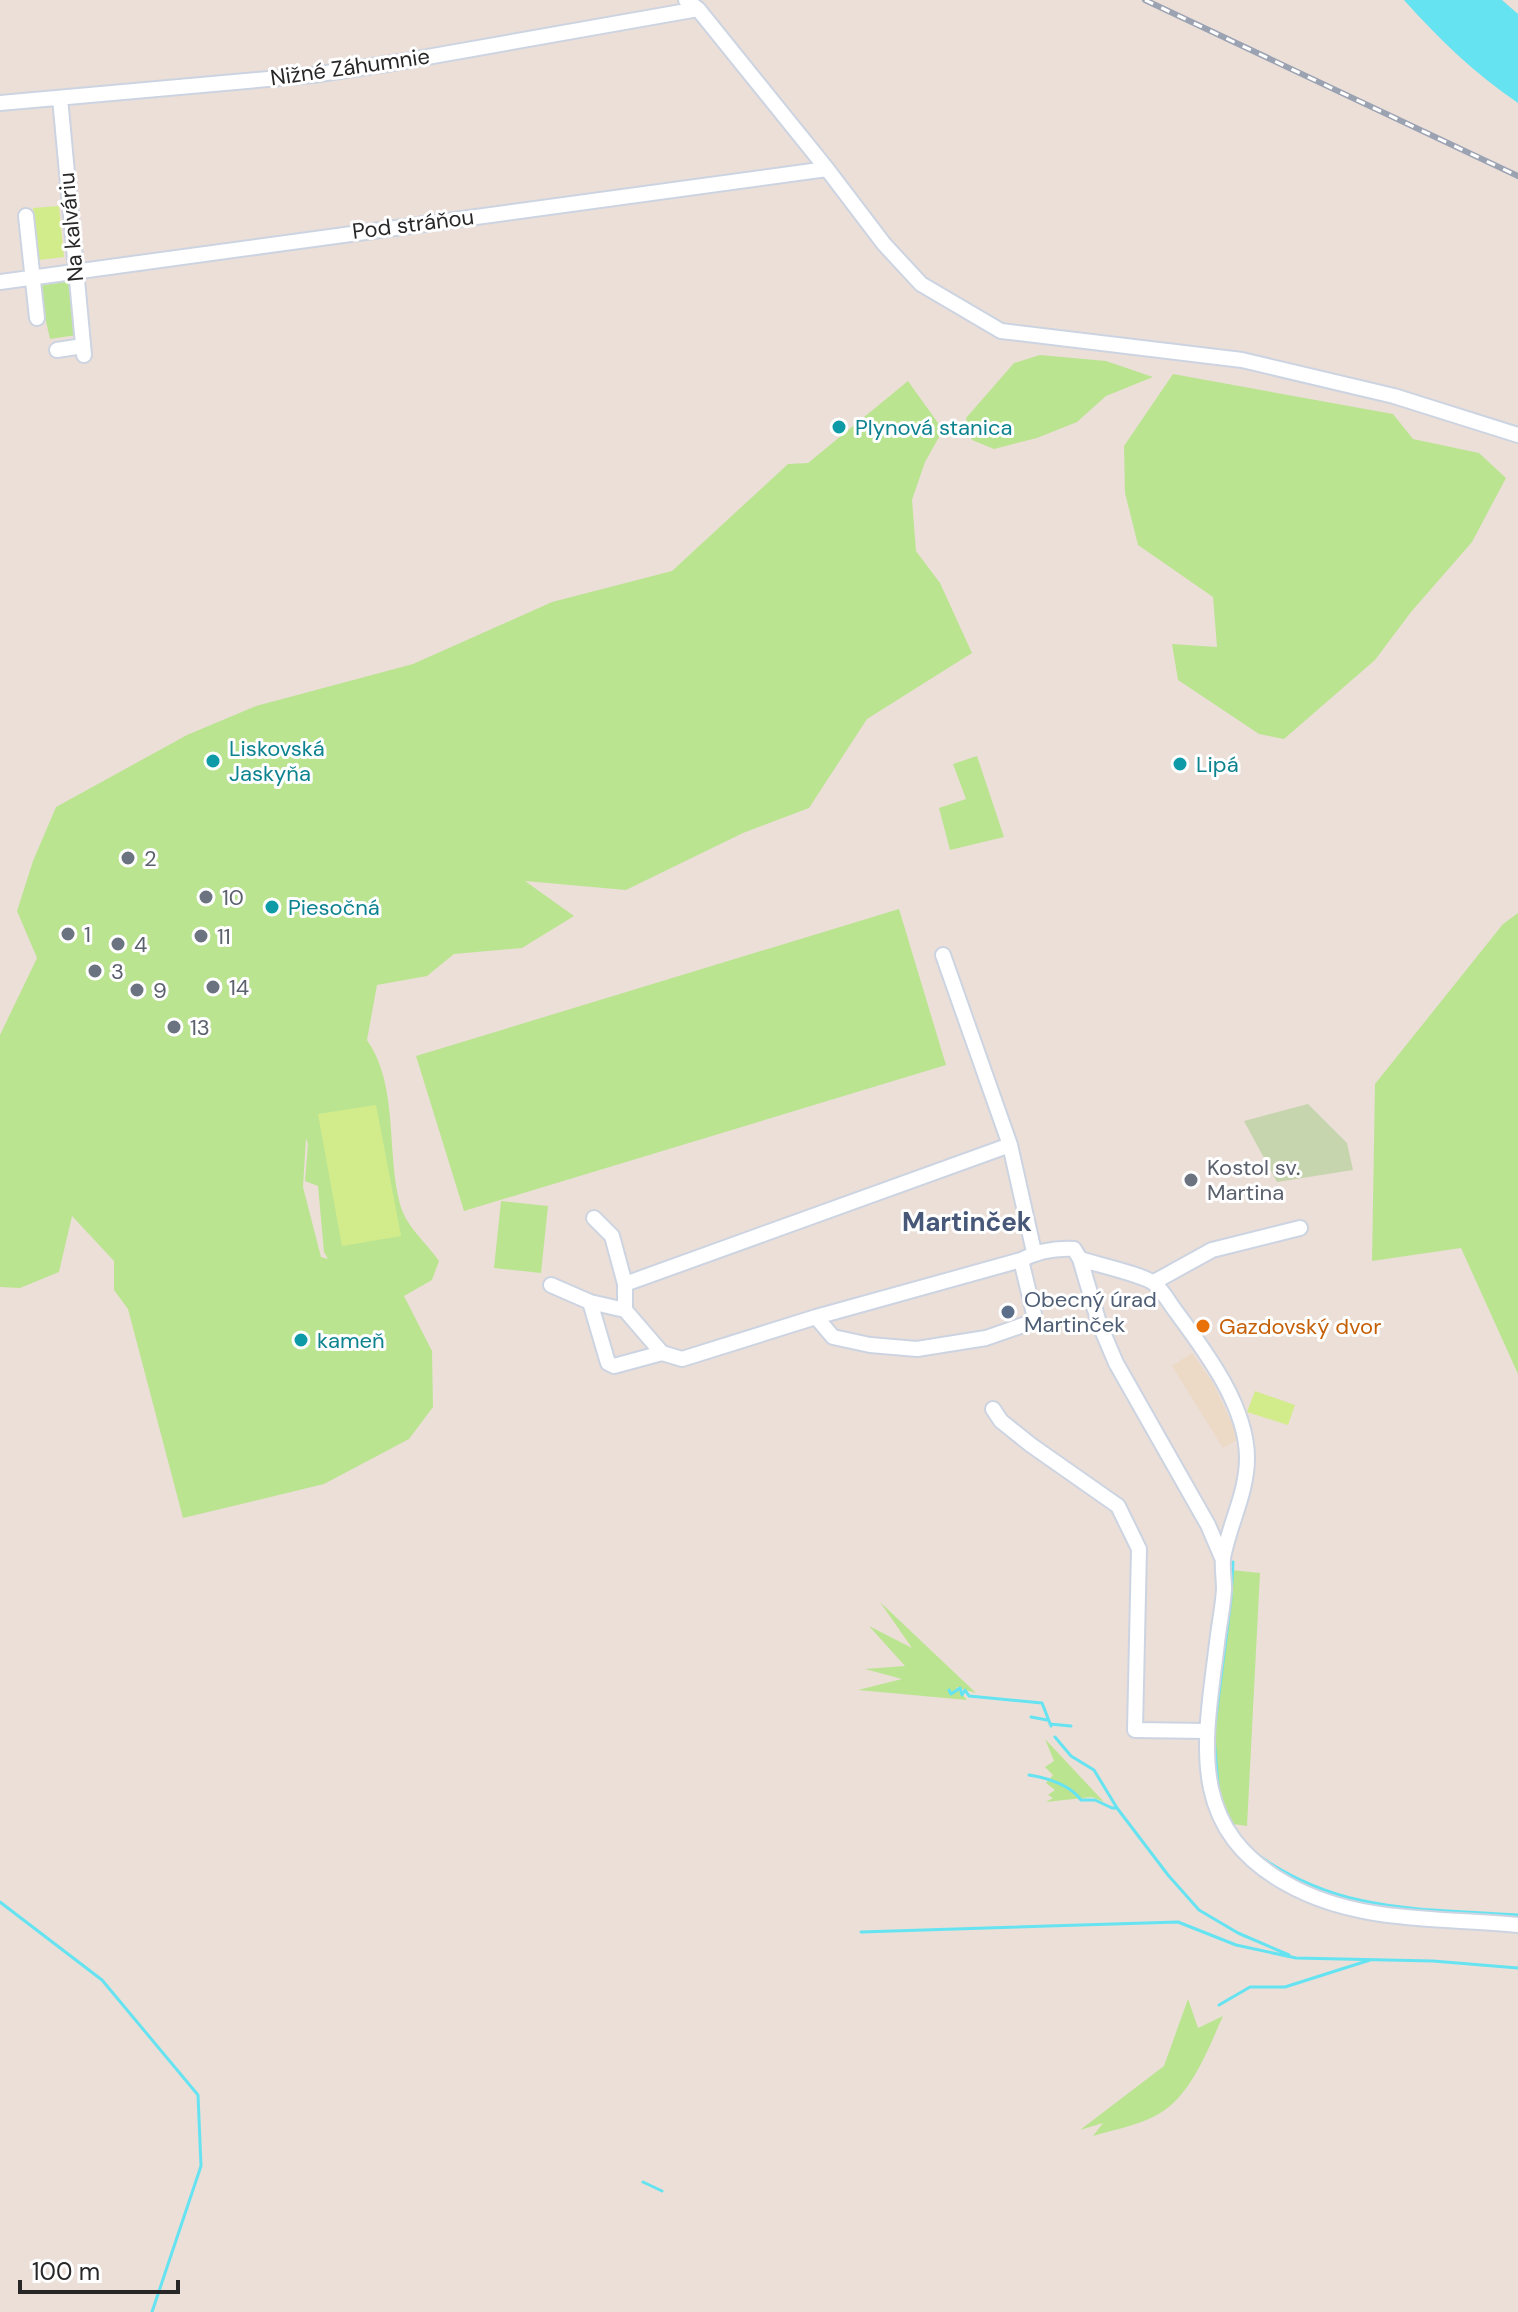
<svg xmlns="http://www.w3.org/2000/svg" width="1518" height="2312" font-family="'DM Sans',sans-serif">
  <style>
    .education { fill: #eddac6 }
    .green { fill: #bbe491; fill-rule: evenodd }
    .cemetery { fill: #c7d5ae }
    .pitch { fill: #d2ec8c }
    .water { fill: #66e3f1 }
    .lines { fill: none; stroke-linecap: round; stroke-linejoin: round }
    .stream { stroke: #66e3f1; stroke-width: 3 }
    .minor-casing { stroke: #cdd4e1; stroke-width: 18 }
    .minor { stroke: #fff; stroke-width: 14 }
    .rail-casing { stroke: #9ba2b2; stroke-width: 6 }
    .rail { stroke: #fff; stroke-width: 3; stroke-dasharray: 9; stroke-linecap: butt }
    .culture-dot { fill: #0f9aa8; stroke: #fff; stroke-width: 3 }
    .worship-dot { fill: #6b7280; stroke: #fff; stroke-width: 3 }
    .service-dot { fill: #5c6f8a; stroke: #fff; stroke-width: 3 }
    .food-dot { fill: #e8710a; stroke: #fff; stroke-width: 3 }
    .labels { text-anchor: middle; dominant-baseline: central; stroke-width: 6; stroke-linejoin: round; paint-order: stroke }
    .street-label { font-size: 22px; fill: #272727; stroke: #fff }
    .culture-label { font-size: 22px; fill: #0d838f; stroke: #fff; text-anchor: start }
    .worship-label { font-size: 22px; fill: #5b616d; stroke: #fff; text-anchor: start }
    .service-label { font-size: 22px; fill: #4e5e75; stroke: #fff; text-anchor: start }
    .food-label { font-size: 22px; fill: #c56008; stroke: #fff; text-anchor: start }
    .quarter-label { font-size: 26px; font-weight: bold; fill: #475878; stroke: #fff }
  </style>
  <rect width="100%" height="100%" fill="#ebdfd8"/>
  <!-- education -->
  <path class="education" d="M1192 1353 1213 1383 1239 1439 1223 1448 1172 1366Z"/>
  <!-- green -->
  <path class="green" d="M71 281 77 335 50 339 38 286Z
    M1040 355 1106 361 1153 377 1106 396 1077 422 1037 438 994 449 972 440 966 418 1014 363Z
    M1173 374 1393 414 1413 439 1479 453 1506 478 1472 542 1411 612 1375 660 1284 739 1259 734 1178 680 1172 644 1217 647 1213 597 1138 545 1125 493 1124 446Z
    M908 381 943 430 925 462 912 500 916 551 940 583 972 653 867 719 809 808 743 833 626 890 525 881 574 916 522 948 454 954 427 976 377 985 367 1040C399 1086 386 1151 400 1204 406 1227 426 1242 439 1261L432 1280 404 1296 432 1351 433 1407 409 1439 324 1484 183 1518 128 1309 114 1290V1261L72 1216 59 1272 20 1288 0 1287V1035L37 958 17 911 33 861 56 807 187 735 256 706 413 664 552 602 672 571 788 464 808 463ZM306 1138 308 1144 305 1181 318 1186 324 1252 328 1259 321 1257 303 1187Z
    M977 756 1004 837 950 850 939 808 966 799 953 764Z
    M899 909 946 1065 464 1211 416 1056Z
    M1518 913V1374L1461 1248 1372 1261 1375 1084 1503 924Z
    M501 1201 548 1206 541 1273 494 1268Z
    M1231 1570 1260 1573 1247 1826 1226 1823 1216 1785 1212 1726Z
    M880 1602 976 1693 956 1687 967 1700 858 1690 902 1679 865 1669 905 1666 869 1626 912 1648Z
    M1045 1739 1104 1802 1092 1797 1046 1802 1053 1798 1048 1795 1055 1790 1046 1783 1053 1775 1045 1767 1054 1761Z
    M1188 1999 1198 2028 1223 2016C1207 2051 1190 2100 1153 2117 1134 2126 1113 2130 1093 2136L1103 2123 1080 2130 1164 2066Z"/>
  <!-- cemetery -->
  <path class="cemetery" d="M1308 1104 1347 1143 1353 1170 1277 1182 1244 1121Z"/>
  <!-- pitch -->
  <path class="pitch" d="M59 206 64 257 39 260 33 208Z
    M376 1105 401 1236 342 1246 318 1114Z
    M1255 1391 1295 1405 1288 1425 1247 1412Z"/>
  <!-- water -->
  <path class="water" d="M1404 0H1502L1518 14V103C1475 74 1438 38 1404 0Z"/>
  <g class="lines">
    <!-- stream -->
    <path class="stream" d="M949 1690 951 1694 960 1688 962 1695 965 1690 969 1696 1042 1703 1051 1726
      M1031 1717 1047 1720
      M1050 1724 1071 1726
      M1215 1725 1231 1599 1233 1562
      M1055 1737 1071 1756 1094 1770 1117 1808 1168 1875 1199 1910 1238 1933 1289 1955
      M1214 1737 1218 1785
      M1029 1775C1047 1778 1070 1785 1081 1800H1095L1112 1808H1117
      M1255 1853C1339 1914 1419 1908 1518 1915
      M0 1902 102 1980 198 2095 201 2166 152 2312
      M861 1932 1178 1922 1236 1945 1296 1958 1433 1961 1518 1968
      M1219 2005 1250 1987H1285L1370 1960
      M643 2182 662 2191"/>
    <!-- minor casing -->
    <g class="minor-casing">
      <path id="minor" d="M686 0 698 9 827 169 884 244 921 284 1001 331 1242 360 1394 396 1518 435
        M60 98 84 355
        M0 103 313 75 399 62 698 9
        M26 216 37 318
        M0 282 827 169
        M57 350 83 346
        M943 955 1010 1145 1034 1252
        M594 1218 612 1236 625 1284V1310L662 1353 682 1359 816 1317 1021 1260C1038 1251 1055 1248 1074 1249L1080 1259 1099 1323 1116 1363 1208 1525 1223 1560
        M1080 1259C1095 1264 1145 1275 1155 1284 1163 1291 1170 1304 1177 1313 1206 1352 1247 1407 1247 1458 1247 1493 1229 1525 1223 1558 1222 1568 1224 1579 1224 1589 1223 1607 1219 1625 1217 1643 1205 1741 1185 1827 1287 1884 1358 1924 1440 1917 1518 1925
        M1154 1282 1212 1250 1300 1228
        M625 1284 1010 1145
        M551 1285 590 1302 625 1310
        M590 1302 608 1363 614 1366 662 1353
        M816 1317 833 1337 870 1345 917 1349 986 1338 1029 1323 1034 1314 1021 1260
        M993 1409 1001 1421 1031 1445 1118 1506 1139 1549 1135 1730 1207 1731"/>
    </g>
    <!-- minor -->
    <use href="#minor" class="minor"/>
    <!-- rail casing -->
    <g class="rail-casing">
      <path id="rail" d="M1145 0 1518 176"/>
    </g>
    <!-- rail -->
    <use href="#rail" class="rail"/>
  </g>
  <!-- markers -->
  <g class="culture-dot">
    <circle cx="839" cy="427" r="8"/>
    <circle cx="213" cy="761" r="8"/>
    <circle cx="1180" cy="764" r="8"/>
    <circle cx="272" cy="907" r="8"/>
    <circle cx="301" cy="1340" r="8"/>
  </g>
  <g class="worship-dot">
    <circle cx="128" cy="858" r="8"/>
    <circle cx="206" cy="897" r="8"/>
    <circle cx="68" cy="934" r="8"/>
    <circle cx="201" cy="936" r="8"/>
    <circle cx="118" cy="944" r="8"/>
    <circle cx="95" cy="971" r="8"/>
    <circle cx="213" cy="987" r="8"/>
    <circle cx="137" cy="990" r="8"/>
    <circle cx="174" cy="1027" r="8"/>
    <circle cx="1191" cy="1180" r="8"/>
  </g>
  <circle class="service-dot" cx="1008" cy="1312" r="8"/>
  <circle class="food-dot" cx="1203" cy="1326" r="8"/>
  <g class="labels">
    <!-- street labels -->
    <g class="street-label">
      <text transform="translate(350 67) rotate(-8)">Nižné Záhumnie</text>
      <text transform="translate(413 224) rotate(-7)">Pod stráňou</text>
      <text transform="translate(71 227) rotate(-95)">Na kalváriu</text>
    </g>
    <!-- culture labels -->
    <g class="culture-label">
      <text x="855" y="427">Plynová stanica</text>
      <text x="229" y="748">Liskovská<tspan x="229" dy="25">Jaskyňa</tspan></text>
      <text x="1196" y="764">Lipá</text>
      <text x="288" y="907">Piesočná</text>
      <text x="317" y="1340">kameň</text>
    </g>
    <!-- worship labels -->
    <g class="worship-label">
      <text x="144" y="858">2</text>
      <text x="222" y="897">10</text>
      <text x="84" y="934">1</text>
      <text x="217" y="936">11</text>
      <text x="134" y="944">4</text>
      <text x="111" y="971">3</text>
      <text x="229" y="987">14</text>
      <text x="153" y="990">9</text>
      <text x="190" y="1027">13</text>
      <text x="1207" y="1167">Kostol sv.<tspan x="1207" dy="25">Martina</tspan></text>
    </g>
    <!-- service labels -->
    <g class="service-label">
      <text x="1024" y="1299">Obecný úrad<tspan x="1024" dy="25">Martinček</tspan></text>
    </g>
    <!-- food labels -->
    <g class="food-label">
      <text x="1219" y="1326">Gazdovský dvor</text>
    </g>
    <!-- quarter labels -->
    <g class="quarter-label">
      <text x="967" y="1222">Martinček</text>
    </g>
  </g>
  <!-- scale -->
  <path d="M20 2280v12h158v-12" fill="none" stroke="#272727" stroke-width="4"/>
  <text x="32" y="2280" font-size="24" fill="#272727" stroke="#ffffff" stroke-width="6" paint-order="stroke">100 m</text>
</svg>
